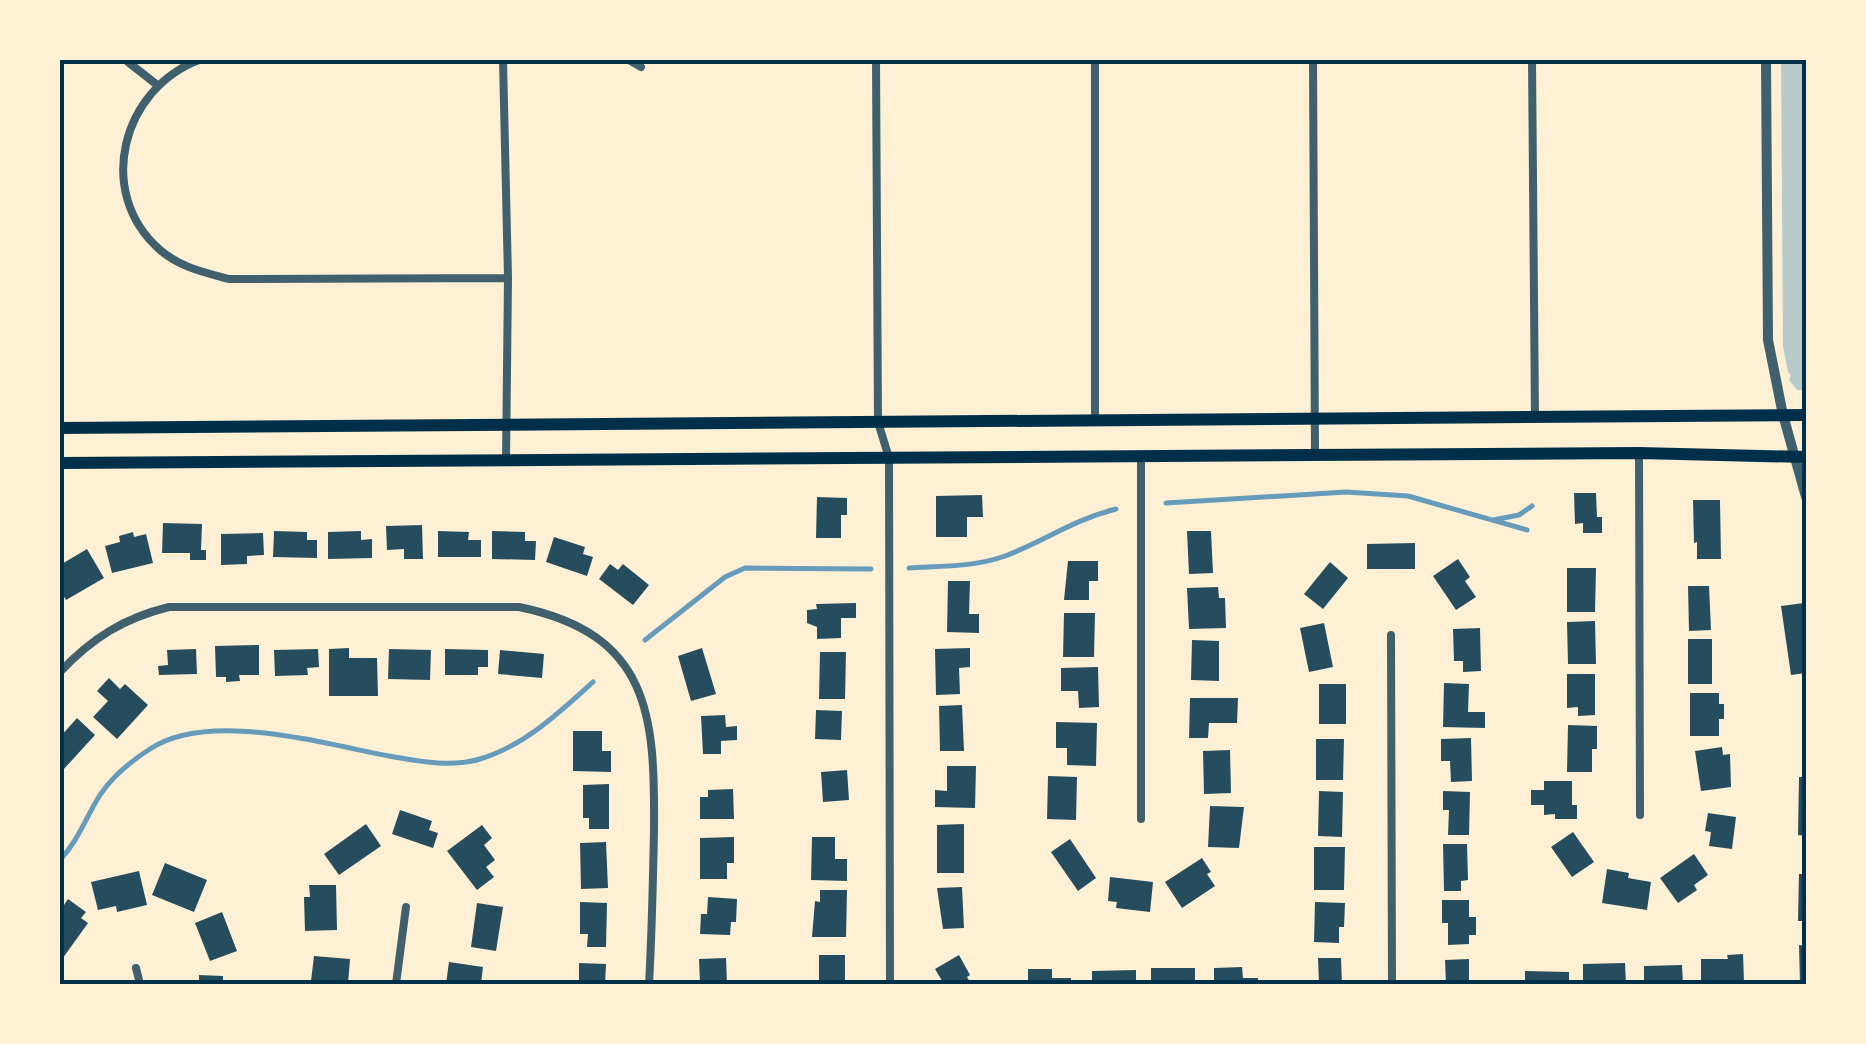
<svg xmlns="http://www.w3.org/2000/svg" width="1866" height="1044" font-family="Quicksand,sans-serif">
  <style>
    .green { fill: #b9caca }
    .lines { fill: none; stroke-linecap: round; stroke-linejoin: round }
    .stream { stroke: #669bbc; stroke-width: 5 }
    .building { fill: #264d5e }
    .minor { stroke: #3f606c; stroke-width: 8 }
    .tertiary { stroke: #3f606c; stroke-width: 10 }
    .primary { stroke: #003049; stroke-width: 12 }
    .neatline { fill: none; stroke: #003049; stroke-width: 4 }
  </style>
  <rect width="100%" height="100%" fill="#fdf0d5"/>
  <!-- green -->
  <path class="green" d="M1781 60H1806V390H1797L1789 380 1791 375 1788 372 1783 346Z"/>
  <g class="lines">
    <!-- stream -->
    <path class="stream" d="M1166 503 1346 492 1408 496 1527 530
      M1493 520 1519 515 1532 506
      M909 568C941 566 975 567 1005 556 1045 541 1072 520 1116 509
      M645 640 725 577 745 568 871 569
      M60 860C78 841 86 817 100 795 112 777 131 761 150 749 209 710 324 744 389 756 418 761 451 768 480 759 524 746 560 712 593 682"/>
  </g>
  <!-- building -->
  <path class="building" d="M1574 493H1596L1597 517H1602V533H1583V523L1575 524Z
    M982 495 983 517H967V537H936V496Z
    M817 497 847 498V515H841V538H816Z
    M1693 500H1720L1721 559H1697V542L1694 543Z
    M163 523 202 524 201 550H206V560H190V553H162Z
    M422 525 423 559H404V549L387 550 386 526Z
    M274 531 307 532V540H317V558L273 557Z
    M361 531V540L372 539V558L328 559V532Z
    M438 531 469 532 468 540H481V557H438Z
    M492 531 525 532V541H536L535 560 492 559Z
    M1187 531H1211L1213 573 1189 574Z
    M133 532 134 537 146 534 153 563 112 573 105 546 120 542 119 536Z
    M263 533 264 555 247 556V564L221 565V534Z
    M554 537 585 547 583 554 593 557 587 576 546 562Z
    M1415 543V569H1367V544Z
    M87 549 104 578 66 600 60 590V565Z
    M1458 559 1470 577 1465 581 1476 597 1456 610 1433 576Z
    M1068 561H1098V581H1089V600H1064Z
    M1330 562 1348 578 1323 609 1304 594Z
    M610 564 618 570 623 564 649 585 633 605 599 579Z
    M1567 568H1596L1595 612H1567Z
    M948 581H970L969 614H979V633L947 632Z
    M1688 586H1709L1711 630 1689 631Z
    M1218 587 1219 598H1225L1226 628 1189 629 1187 588Z
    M856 603V618H841V638L817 639V627L807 623V610L817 609 816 604Z
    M1804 603 1806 673 1791 675 1781 606Z
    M1064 613H1095L1094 657H1063Z
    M1595 621 1596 664H1568L1567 622Z
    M1324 623 1333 667 1309 672 1300 628Z
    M1480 628 1481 671 1463 672V661H1454L1453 629Z
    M1688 639H1712V684H1688Z
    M1192 640 1219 641V681L1191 680Z
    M259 645V675H239L240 681 226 682V677H216L215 646Z
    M349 648V658H377L378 696H329V649Z
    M702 648 716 694 691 701 678 656Z
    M970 648V667L959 668 960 694 936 695 935 649Z
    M196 649 197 674 159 675 158 666 168 665 167 650Z
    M318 649 319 667 307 668 308 675 275 676 274 650Z
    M389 649 431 650 430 680 388 679Z
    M445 649 488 650V667H478V675H445Z
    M500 650 544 654 542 678 498 674Z
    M820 652H846L845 699H819Z
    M1098 667 1099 707 1079 708 1078 691H1061V668Z
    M1567 674H1595V715L1578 716V707L1567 708Z
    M109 678 120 689 125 684 148 705 117 739 93 717 108 701 97 691Z
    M1444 683 1469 684 1468 712H1485V728L1443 727Z
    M1319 684H1346V724H1319Z
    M1690 693H1719V704H1724V719H1719V736H1690Z
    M1802 694H1806V755H1802Z
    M1190 698H1238L1237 723H1209L1208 738H1189Z
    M962 705 964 751H940L939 706Z
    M816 710 842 711 841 740 815 739Z
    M725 715 726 727 737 726V740L721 741V754H703L701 716Z
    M77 718 95 735 63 770 60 767V737Z
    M1056 722 1097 723 1096 766 1067 765V748H1056Z
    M1568 725 1597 726V749H1592V772H1567Z
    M573 731H602V751H611V772L573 771Z
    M1471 738 1472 781 1451 782 1450 761H1441V739Z
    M1316 739H1344L1343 780H1316Z
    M1722 747 1723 755 1730 754 1731 787 1701 791 1695 751Z
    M1230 750 1231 793 1204 794 1203 751Z
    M947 766H976L975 808 935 807V790L947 791Z
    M847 770 849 800 823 802 821 772Z
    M1048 776 1077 777 1076 820 1047 819Z
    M1799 777H1806V836L1798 835Z
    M1544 781H1572V805H1577V819H1555V814L1544 815V805H1531V790H1544Z
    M609 784V829H589V818H583V785Z
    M733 789 734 819H700V797H708V790Z
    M1319 791 1343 792 1342 837 1318 836Z
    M1443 791 1470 792 1469 835H1448L1449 810H1443Z
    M1210 806 1244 807 1239 848 1208 847Z
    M400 810 432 821 429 830 438 833 433 848 392 834Z
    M1708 813 1736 817 1732 849 1709 846 1711 832 1705 831Z
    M366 824 381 846 339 875 324 854Z
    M964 824V873H937V825Z
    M482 825 492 838 484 845 495 860 486 867 494 877 477 890 447 851Z
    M1573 832 1594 862 1572 877 1551 847Z
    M734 837V863H727V879H700V838Z
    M812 837H835V859H847V881L811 880Z
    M1070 839 1096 878 1078 891 1051 852Z
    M606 842 608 888 581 889 580 843Z
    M1443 844H1467L1468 880 1461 881V891H1444Z
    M1314 847H1345L1344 890H1314Z
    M1694 854 1708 875 1694 885 1697 890 1678 903 1660 878Z
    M1202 858 1211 872 1207 874 1215 886 1182 908 1165 882Z
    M165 863 207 880 194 912 152 895Z
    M1607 869 1629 873 1628 878 1651 882 1647 910 1602 903Z
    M139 871 147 905 117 912 116 906 98 910 91 882Z
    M1799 874H1806V921H1798Z
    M1110 877 1153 882 1150 912 1116 908 1117 902 1108 901Z
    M309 885H336L337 930 305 931 304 897H310Z
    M962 887 964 928 943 929 937 888Z
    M820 890H847L846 937H812L815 901 820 902Z
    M708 897 737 899 736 922H731L730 935 700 934 701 914H707Z
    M68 899 86 912 81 918 88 923 60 962V911Z
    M1442 900H1469V917H1476V935H1469V944L1448 945V923H1442Z
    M580 902 607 903 606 947H587L588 934H580Z
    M1315 902 1345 903 1344 927H1339V943L1314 942Z
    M477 903 503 907 496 951 471 947Z
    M222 912 237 951 210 961 195 923Z
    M1799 945 1806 946V984H1800Z
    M1743 954 1744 982 1701 984V959H1728L1727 955Z
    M819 955H845V984H819Z
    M959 955 970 975 967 977 971 984H944L935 969Z
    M314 956 350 959 348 984 311 981Z
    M726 958 727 984H700L699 959Z
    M1318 958H1341L1342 984H1319Z
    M1469 959V984H1446L1445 960Z
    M449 962 483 967 481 984H446Z
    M579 963 606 964 605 984H579Z
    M1625 963 1626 984H1583V964Z
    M1682 965 1683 984H1644V966Z
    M1242 967 1243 978H1258V984H1214V968Z
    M1151 968H1195V984H1151Z
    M1028 969H1052V978H1071V984H1028Z
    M1136 970V984H1092V971Z
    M1525 971 1569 972V984H1525Z
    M199 975 223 976V984H199Z"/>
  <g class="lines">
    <!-- minor -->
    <path class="minor" d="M199 60C122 89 95 192 159 249 179 267 203 272 229 279L508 278
      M503 60 508 278 506 460
      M629 60 641 67
      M876 60 878 422 889 458 890 984
      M1095 60V420
      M1313 60 1315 455
      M1532 60 1535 417
      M128 62 156 84
      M1639 453 1640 815
      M1141 457V819
      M1391 635 1392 984
      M60 672C92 638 124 618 169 607H519C650 634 655 715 654 829 653 881 652 932 649 984
      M136 968 140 984
      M396 984 406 907"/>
    <!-- tertiary -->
    <path class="tertiary" d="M1766 60 1768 340 1783 415 1806 497"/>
    <!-- primary -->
    <path class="primary" d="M60 428 1806 415
      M60 463 1639 453 1806 457"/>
  </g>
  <!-- border -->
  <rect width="1866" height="1044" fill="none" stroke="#fdf0d5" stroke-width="125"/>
  <rect x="62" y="62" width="1742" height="920" class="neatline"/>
</svg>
